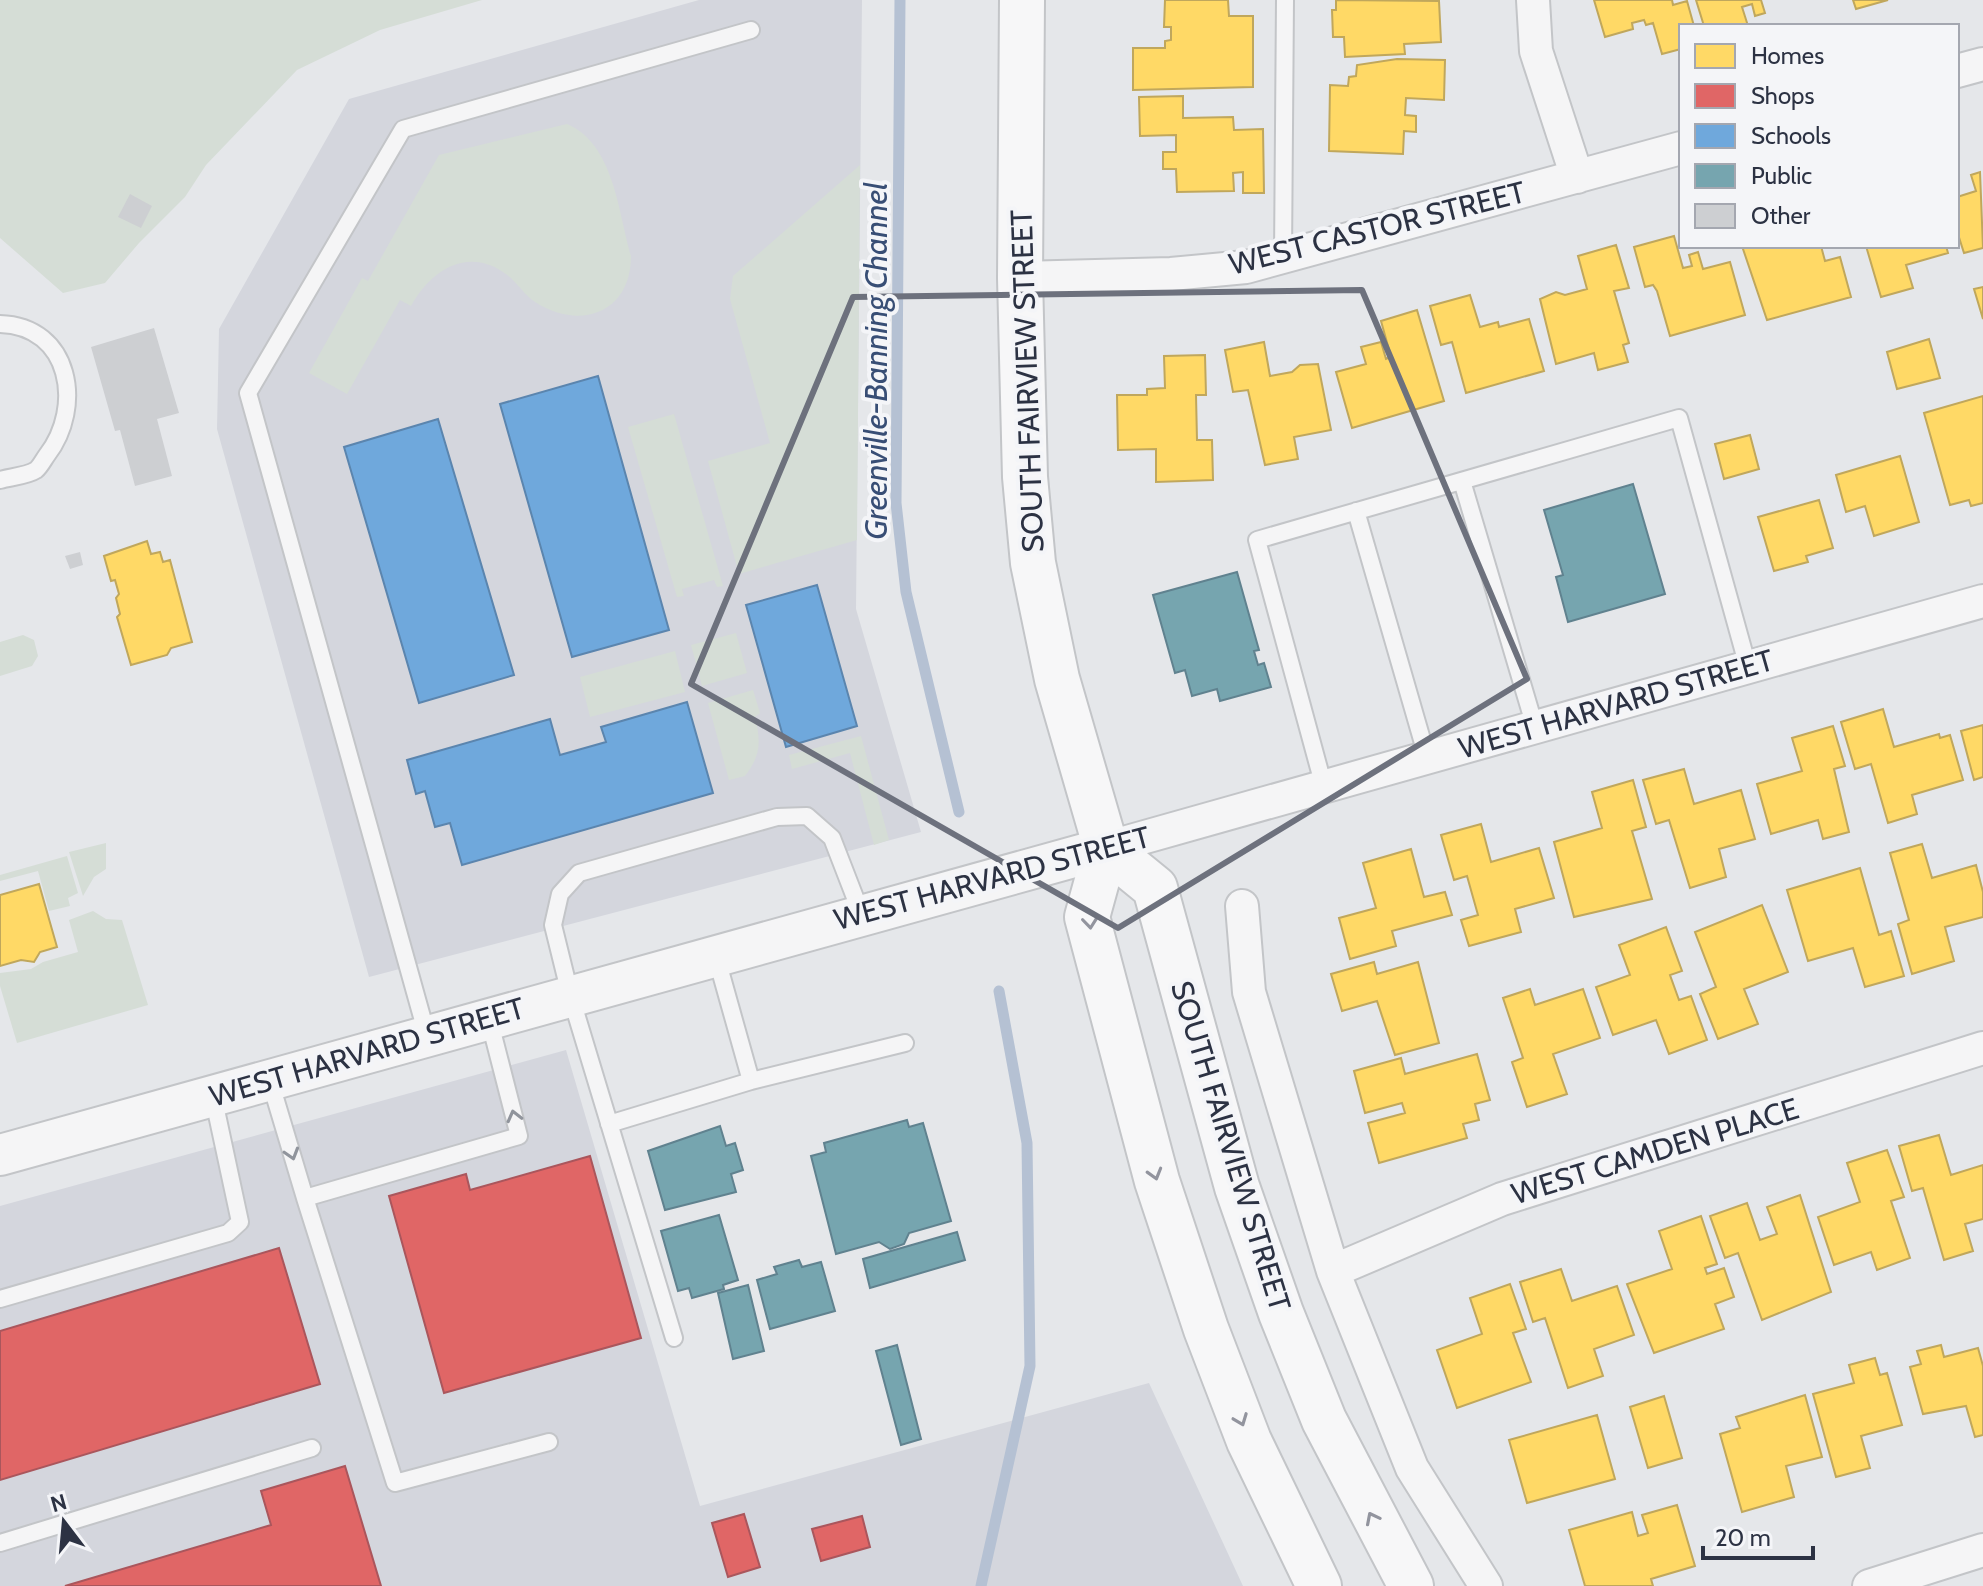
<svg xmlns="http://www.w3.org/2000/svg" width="1983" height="1586" font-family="Cabin,sans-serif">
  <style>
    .built { fill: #d4d6dd }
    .green { fill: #d5ddd6 }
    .homes { fill: #ffd966; stroke: #c0a75c; stroke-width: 2 }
    .shops { fill: #e06666; stroke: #aa565c; stroke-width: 2 }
    .schools { fill: #6fa8dc; stroke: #5b85ae; stroke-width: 2 }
    .public { fill: #76a5af; stroke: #60828f; stroke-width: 2 }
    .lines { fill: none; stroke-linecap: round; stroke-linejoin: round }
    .stream { stroke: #b5c1d3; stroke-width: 11 }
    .building { fill: #cdcfd2 }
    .service-casing { stroke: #c3c5c8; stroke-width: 20 }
    .minor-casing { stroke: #c3c5c8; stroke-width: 36 }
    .tertiary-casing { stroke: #c3c5c8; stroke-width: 44 }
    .secondary-casing { stroke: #c3c5c8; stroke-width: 48 }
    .service { stroke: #f5f5f6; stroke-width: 16 }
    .minor { stroke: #f5f5f6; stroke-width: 32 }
    .tertiary { stroke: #f5f5f6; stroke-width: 40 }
    .secondary { stroke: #f7f7f8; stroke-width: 44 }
    .oneway { stroke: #92949e }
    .oneway2 { stroke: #90949c }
    .marked { fill: none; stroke: #6d717d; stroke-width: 6; stroke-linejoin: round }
    .labels { text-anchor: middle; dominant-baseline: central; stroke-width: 8; stroke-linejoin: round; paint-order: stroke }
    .street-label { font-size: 30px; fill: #2c3243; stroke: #f4f5f8 }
    .water-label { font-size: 32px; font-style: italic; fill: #384e75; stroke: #f4f5f8 }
  </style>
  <rect width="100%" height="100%" fill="#e5e7ea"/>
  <!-- built -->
  <path class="built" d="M699 0H862L856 609 921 832 369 977 217 429 219 329 349 99Z
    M566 1050 700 1506 1149 1383 1243 1586H0V1206Z"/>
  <!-- green -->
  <path class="green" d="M0 0H482L380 30 297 70 206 165 185 197 139 243 105 283 63 293 0 238Z
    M567 124C614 144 618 211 631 256 631 313 580 331 535 302 523 294 515 279 503 272 465 247 430 272 411 306L400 300 347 394 309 373 362 278 368 281 439 155Z
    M860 165 857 540 739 574 708 461 770 443 730 299 733 276Z
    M674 414 723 586 717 587 714 580 682 589 684 596 677 597 628 427Z
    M736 633 747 673 702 686 691 645Z
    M23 635 34 640 38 656 32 666 0 676V642Z
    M675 651 685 692 590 717 580 677Z
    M753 690 760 713 755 717C761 742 761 755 745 776L729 780 708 703Z
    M861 736 889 840 874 845 850 753 792 769 789 755Z
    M106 843V869L94 877 83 896 69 852Z
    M67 856 78 893 68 898 70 906 49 911 38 871 0 881V875Z
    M93 911 106 919 122 920 148 1005 17 1043 0 986V973L31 969 43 962 78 952 69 920Z"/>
  <!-- homes -->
  <path class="homes" d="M1165 0H1228L1229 16H1253V87L1133 90V48H1165V41L1171 40V27H1164Z
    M1336 0 1439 1 1441 42 1404 44 1405 54 1345 57 1344 37H1333L1332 10H1336Z
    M1594 0H1672L1673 5 1687 1 1694 26H1681V49L1662 54 1653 23 1646 25 1644 20 1632 23 1633 29 1605 37Z
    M1696 0H1761L1765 13 1755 16 1752 4 1742 7 1748 26H1704Z
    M1853 0H1888L1856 9Z
    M1397 59 1445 60 1444 100 1406 98 1405 115 1416 116V132L1404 131 1403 154 1329 151 1330 85 1348 86 1349 77 1356 76 1357 65Z
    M1183 96V118L1233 117 1234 130 1263 129 1264 193H1243V172L1233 173 1234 191 1177 192 1176 169H1163V152H1176V135L1140 136 1139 97Z
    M1980 172 1983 248 1964 253 1957 231V197L1976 191 1971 175Z
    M1674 236 1683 268 1692 266 1689 255 1698 252 1703 269 1730 262 1745 315 1670 336 1657 291 1653 285 1645 287 1634 247Z
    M1616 245 1629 288 1614 291 1629 343 1623 345 1628 362 1598 370 1594 353 1556 364 1540 299 1556 292 1565 295 1587 289 1578 256Z
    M1742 246H1821L1825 261 1840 257 1851 297 1767 320Z
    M1866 246H1946L1948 253 1906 265 1913 288 1881 297Z
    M1983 287V319L1974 289Z
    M1470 295 1480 327 1498 322 1499 327 1529 319 1544 371 1466 393 1452 342 1441 345 1430 306Z
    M1417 310 1444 401 1352 428 1336 372 1366 364 1361 347 1381 342 1386 359 1391 357 1381 321Z
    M1929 339 1940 378 1897 389 1887 352Z
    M1264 342 1270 376 1292 372 1300 365 1318 364 1331 430 1294 437 1298 459 1265 465 1248 390 1233 392 1225 350Z
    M1205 355 1206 395H1196L1197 440H1212L1213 480 1156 482V449L1118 450 1117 395H1147V389L1165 388 1164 356Z
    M1983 396V503L1971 506 1969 500 1950 505 1924 413Z
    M1750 435 1759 469 1724 479 1715 444Z
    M1900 456 1919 522 1874 536 1865 506 1846 512 1836 475Z
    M1819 500 1833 548 1806 556 1808 562 1774 571 1758 517Z
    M147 541 151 554 160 552 163 562 170 560 192 642 171 648 167 655 131 665 117 617 120 614 116 598 119 594 115 580 111 581 104 556Z
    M1883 709 1894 747 1939 734 1940 738 1950 735 1963 780 1912 795 1917 814 1888 823 1871 764 1855 769 1841 722Z
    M1983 725V777L1974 780 1961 731Z
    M1833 726 1845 766 1834 769 1849 832 1823 839 1818 820 1771 834 1757 784 1802 771 1792 738Z
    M1684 769 1694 804 1741 790 1755 839 1719 849 1726 877 1690 888 1669 820 1656 824 1643 780Z
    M1633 780 1646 827 1632 831 1652 899 1574 917 1554 842 1602 828 1592 792Z
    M1481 824 1491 862 1539 848 1554 898 1515 909 1521 932 1469 946 1461 920 1478 915 1467 876 1454 880 1441 835Z
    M1922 844 1932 878 1976 865 1983 892V917L1945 927 1954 961 1912 974 1898 924 1909 920 1890 853Z
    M1411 849 1424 897 1445 892 1452 915 1392 931 1396 946 1350 959 1339 918 1376 908 1363 863Z
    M1860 868 1879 935 1891 931 1904 976 1865 987 1853 948 1808 961 1787 890Z
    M39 884 57 947 40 952 34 962 21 960 0 966V895Z
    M1762 905 1788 972 1744 989 1758 1024 1718 1039 1700 994 1716 987 1695 932Z
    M1666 927 1682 971 1670 975 1679 1000 1691 996 1707 1040 1669 1054 1656 1020 1613 1035 1596 987 1630 975 1619 945Z
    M1374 962 1377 974 1418 962 1439 1043 1395 1055 1377 1001 1342 1011 1331 974Z
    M1530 989 1535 1005 1583 989 1600 1038 1553 1054 1567 1094 1527 1107 1512 1062 1523 1058 1503 998Z
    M1477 1054 1490 1100 1475 1104 1479 1120 1463 1124 1467 1138 1379 1163 1368 1123 1405 1113 1402 1103 1365 1113 1354 1071 1401 1058 1405 1074Z
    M1939 1135 1951 1175 1983 1165V1219L1965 1224 1973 1251 1944 1260 1923 1188 1912 1191 1899 1146Z
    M1887 1150 1904 1197 1891 1201 1910 1258 1877 1270 1871 1252 1834 1265 1818 1217 1860 1202 1847 1163Z
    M1800 1195 1831 1292 1762 1320 1738 1253 1725 1258 1710 1216 1747 1203 1760 1240 1777 1234 1767 1207Z
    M1701 1216 1717 1264 1705 1268 1707 1274 1724 1268 1734 1297 1715 1304 1724 1329 1654 1353 1627 1284 1672 1269 1659 1231Z
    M1561 1269 1572 1301 1617 1286 1634 1335 1594 1349 1603 1376 1568 1388 1545 1318 1533 1322 1520 1282Z
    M1510 1284 1526 1329 1513 1333 1531 1382 1457 1408 1437 1350 1482 1334 1470 1298Z
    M1941 1345 1944 1357 1978 1348 1983 1366V1435L1975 1437 1966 1406 1923 1414 1910 1367 1921 1364 1917 1351Z
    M1875 1358 1880 1375 1887 1373 1902 1425 1861 1436 1870 1468 1836 1477 1813 1394 1854 1383 1849 1365Z
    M1805 1395 1822 1457 1786 1466 1794 1497 1742 1512 1720 1434 1740 1428 1736 1417Z
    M1664 1396 1682 1458 1648 1468 1630 1407Z
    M1597 1415 1615 1479 1527 1503 1509 1440Z
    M1677 1505 1695 1566 1651 1579 1653 1586H1585L1569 1530 1632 1512 1638 1536 1648 1533 1642 1515Z"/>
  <!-- shops -->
  <path class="shops" d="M590 1156 641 1338 444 1393 389 1196 466 1174 470 1190Z
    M279 1248 320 1384 0 1480V1331Z
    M345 1466 381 1586H65L271 1525 261 1491Z
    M744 1514 760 1567 728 1577 712 1523Z
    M862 1516 870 1547 821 1561 812 1529Z"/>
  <!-- schools -->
  <path class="schools" d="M598 376 669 630 572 657 500 404Z
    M438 419 514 675 419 703 344 447Z
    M817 585 857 726 786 747 746 605Z
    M687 702 713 793 462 865 450 823 435 827 425 791 416 794 407 760 550 719 560 755 606 742 601 727Z"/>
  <!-- public -->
  <path class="public" d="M1633 484 1665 594 1568 622 1556 577 1563 575 1544 510Z
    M1237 572 1259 650 1254 651 1258 665 1264 663 1271 687 1220 701 1217 689 1192 696 1185 670 1175 673 1153 595Z
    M907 1120 909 1127 923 1123 951 1221 909 1233 904 1244 890 1249 879 1242 836 1254 811 1156 826 1152 824 1143Z
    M720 1126 726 1146 735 1143 743 1170 731 1174 736 1192 665 1210 648 1151Z
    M719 1215 738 1280 723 1285 724 1289 692 1298 689 1288 678 1291 661 1231Z
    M957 1232 965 1260 870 1288 863 1259Z
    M799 1260 802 1267 821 1262 835 1311 770 1329 757 1280 777 1274 774 1267Z
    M748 1285 764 1351 733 1359 718 1293Z
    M897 1345 921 1439 901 1445 876 1351Z"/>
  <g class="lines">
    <!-- stream -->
    <path class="stream" d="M900 0 896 503 906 592 959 812
      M981 1586 1030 1366 1027 1143 999 991"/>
  </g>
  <!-- building -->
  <path class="building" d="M130 194 152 206 141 228 118 217Z
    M154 328 179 413 157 419 172 476 135 486 120 430 115 431 91 347Z
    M80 552 83 565 70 569 65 556Z"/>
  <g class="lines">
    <!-- service casing -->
    <g class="service-casing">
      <path id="service" d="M1283 257 1285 0
        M0 324C71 326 84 407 47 455 44 459 40 467 36 470 27 476 10 477 0 480
        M1462 481 1535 727
        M1356 511 1427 757
        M1324 787 1257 540 1679 418 1748 667
        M427 1035 248 393 403 129 751 30
        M270 1081 305 1198 519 1136 489 1019
        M751 1081 905 1043
        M609 1124 751 1081 716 956
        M305 1198 395 1483 549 1442
        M0 1299 228 1233 240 1222 213 1096
        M674 1338 570 994 553 925 560 894 579 873 777 817 807 816 832 838 861 913
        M0 1543 312 1448"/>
    </g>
    <!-- minor casing -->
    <g class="minor-casing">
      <path id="minor" d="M1533 0 1536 51 1577 177
        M1957 71 1983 64
        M1020 278 1171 274 1246 267 1681 148
        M1106 848 1983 601
        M1242 906 1249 992 1333 1271 1412 1468 1486 1586
        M1333 1271 1502 1199 1983 1048
        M1869 1586 1983 1550"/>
    </g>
    <!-- tertiary casing -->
    <g class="tertiary-casing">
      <path id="tertiary" d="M0 1155 1106 848"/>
    </g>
    <!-- secondary casing -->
    <g class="secondary-casing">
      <path id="secondary" d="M1022 0 1020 278 1025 477 1033 563 1057 679 1106 848 1087 917 1157 1181 1206 1329 1249 1441 1319 1586
        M1106 848 1155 888 1237 1187 1281 1313 1324 1420 1411 1586"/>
    </g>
    <!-- service -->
    <use href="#service" class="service"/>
    <!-- minor -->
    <use href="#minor" class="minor"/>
    <!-- tertiary -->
    <use href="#tertiary" class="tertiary"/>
    <!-- secondary -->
    <use href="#secondary" class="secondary"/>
  </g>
  <!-- one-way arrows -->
  <defs><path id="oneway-chevron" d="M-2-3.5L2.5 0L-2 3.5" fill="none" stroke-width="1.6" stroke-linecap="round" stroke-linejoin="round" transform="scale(2)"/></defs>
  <g class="oneway">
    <use href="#oneway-chevron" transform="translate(1090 923) rotate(84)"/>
    <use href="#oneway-chevron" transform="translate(1155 1174) rotate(74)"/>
    <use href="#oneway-chevron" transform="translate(1241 1420) rotate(69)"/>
    <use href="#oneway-chevron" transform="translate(1372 1518) rotate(-117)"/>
  </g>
  <g class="oneway2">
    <use href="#oneway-chevron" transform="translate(514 1116) rotate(-104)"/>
    <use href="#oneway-chevron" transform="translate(292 1154) rotate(73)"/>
  </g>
  <!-- marked area -->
  <path class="marked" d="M1362 290 1527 679 1118 928 691 684 853 297Z"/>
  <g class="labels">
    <!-- street labels -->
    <g class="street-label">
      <text transform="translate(1377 228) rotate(-14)">WEST CASTOR STREET</text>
      <text transform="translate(1027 381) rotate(-92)">SOUTH FAIRVIEW STREET</text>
      <text transform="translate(1616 704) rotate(-16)">WEST HARVARD STREET</text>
      <text transform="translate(992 878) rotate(-15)">WEST HARVARD STREET</text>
      <text transform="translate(367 1052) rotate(-16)">WEST HARVARD STREET</text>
      <text transform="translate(1231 1146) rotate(73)">SOUTH FAIRVIEW STREET</text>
      <text transform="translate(1655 1151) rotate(-17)">WEST CAMDEN PLACE</text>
    </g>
    <!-- water labels -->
    <g class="water-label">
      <text transform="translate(875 361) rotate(-90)">Greenville-Banning Channel</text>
    </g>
  </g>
  <!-- legend -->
  <rect x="1679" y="24" width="280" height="224" fill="#f4f5f8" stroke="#a4a7b0" stroke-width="2"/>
  <rect x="1695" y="44" width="40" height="24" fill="#ffd966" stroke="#a4a7b0" stroke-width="2"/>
  <text x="1751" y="64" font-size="24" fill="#2c3243">Homes</text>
  <rect x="1695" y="84" width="40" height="24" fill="#e06666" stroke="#a4a7b0" stroke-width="2"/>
  <text x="1751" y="104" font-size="24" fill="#2c3243">Shops</text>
  <rect x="1695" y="124" width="40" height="24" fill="#6fa8dc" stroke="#a4a7b0" stroke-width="2"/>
  <text x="1751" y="144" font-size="24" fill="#2c3243">Schools</text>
  <rect x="1695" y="164" width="40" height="24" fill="#76a5af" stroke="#a4a7b0" stroke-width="2"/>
  <text x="1751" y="184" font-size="24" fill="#2c3243">Public</text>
  <rect x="1695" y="204" width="40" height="24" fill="#cdcfd2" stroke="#a4a7b0" stroke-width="2"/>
  <text x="1751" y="224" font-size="24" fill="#2c3243">Other</text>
  <!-- north arrow -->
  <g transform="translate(64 1522) rotate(344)" stroke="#f4f5f8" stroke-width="6" paint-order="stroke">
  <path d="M0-6L14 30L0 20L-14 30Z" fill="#2c3243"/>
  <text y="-12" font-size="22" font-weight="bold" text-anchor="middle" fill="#2c3243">N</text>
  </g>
  <!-- scale -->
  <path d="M1703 1546v12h110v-12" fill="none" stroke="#2c3243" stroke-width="4"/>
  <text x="1715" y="1546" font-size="24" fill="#2c3243" stroke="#f4f5f8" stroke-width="6" paint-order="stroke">20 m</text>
</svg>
